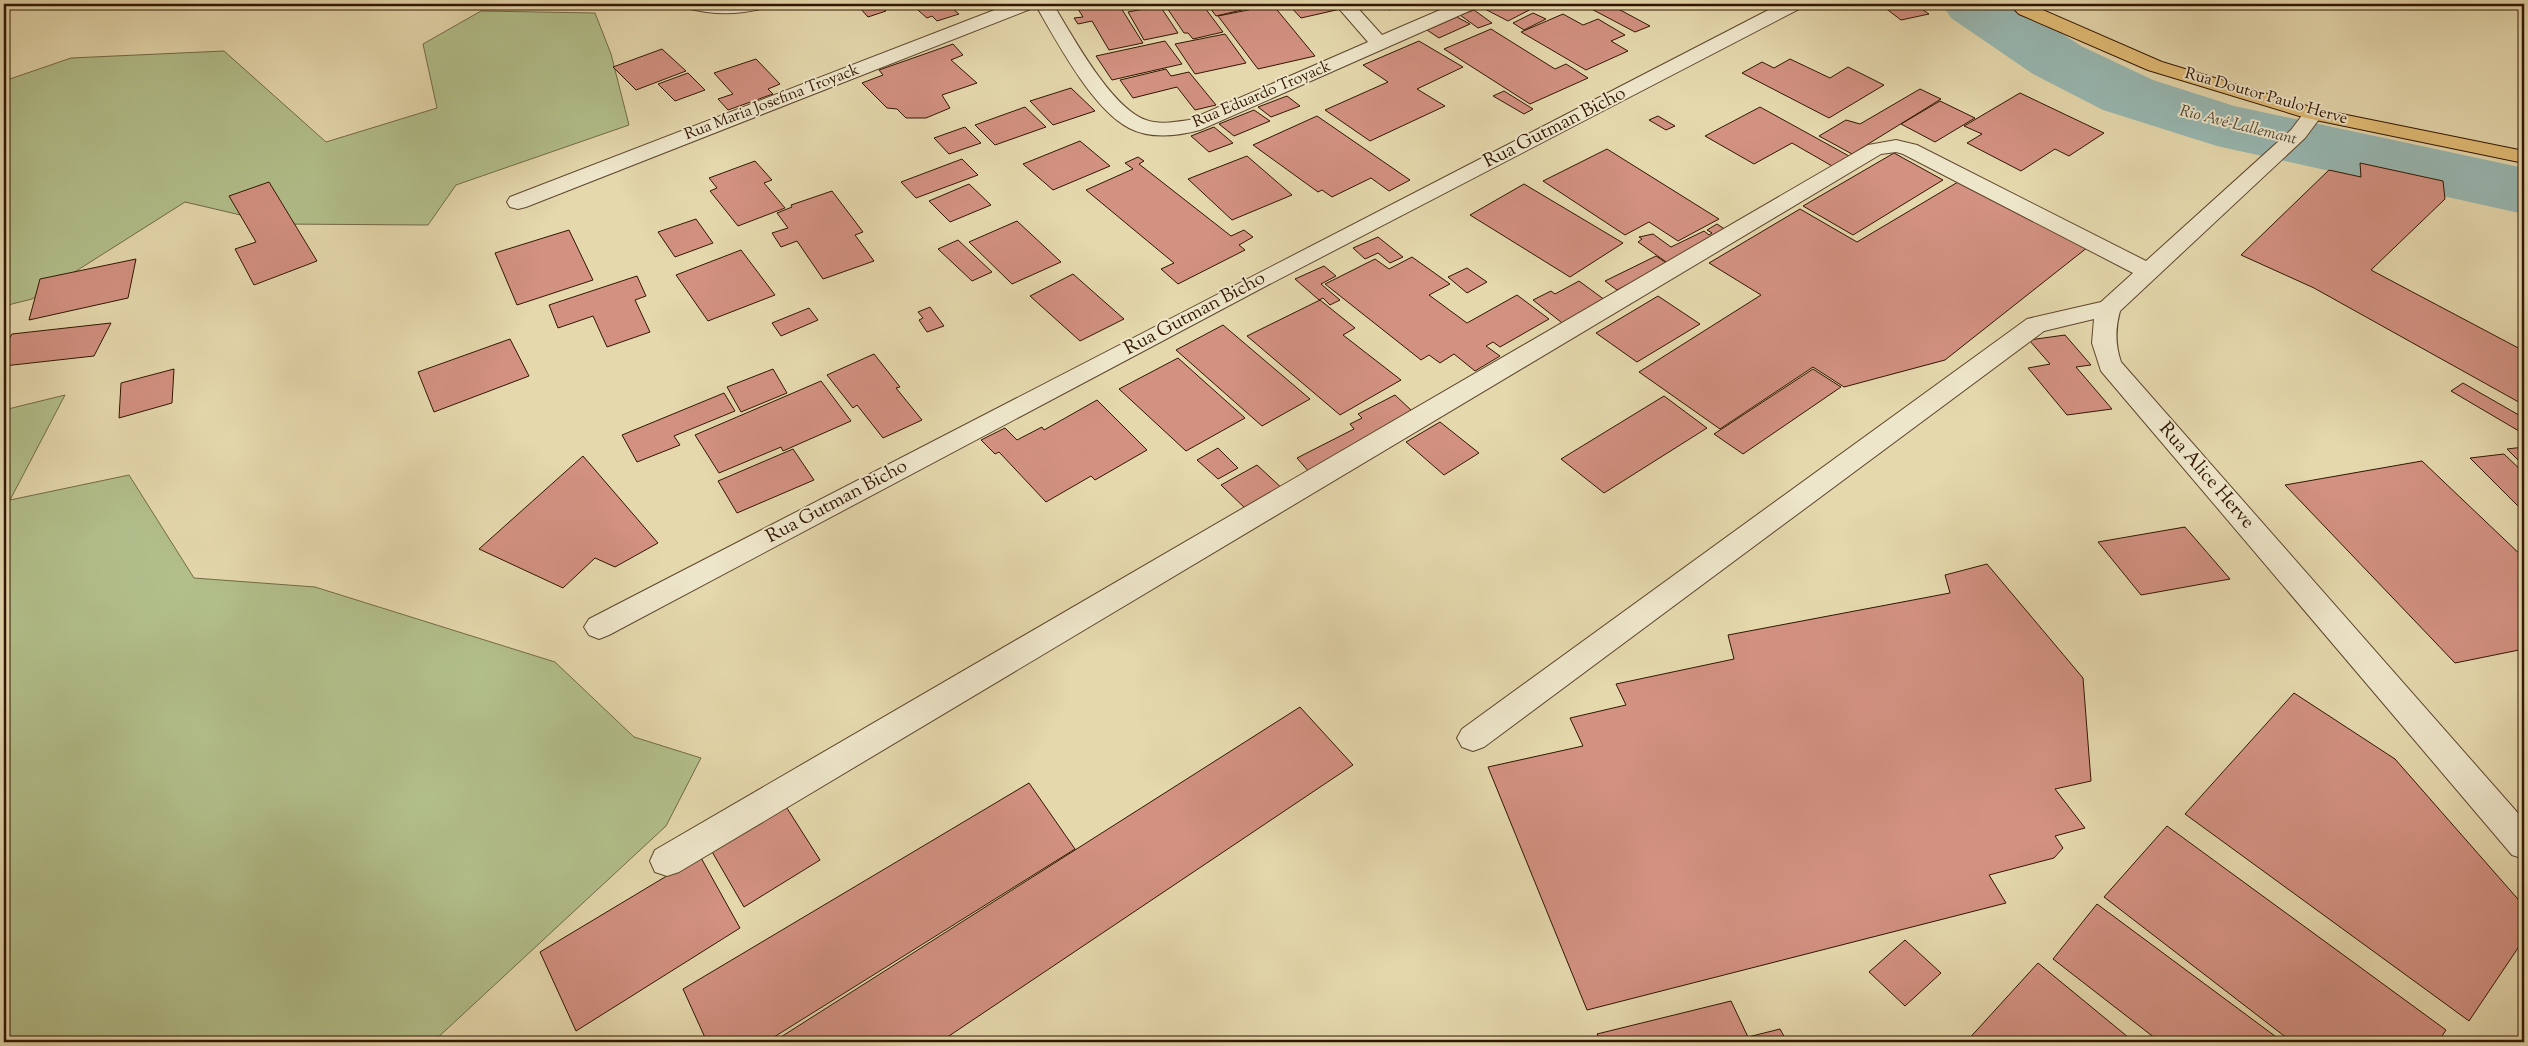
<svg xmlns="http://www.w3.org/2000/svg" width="2528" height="1046" font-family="'Sorts Mill Goudy',serif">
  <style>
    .green { fill: #b2bf8b; stroke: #726a46 }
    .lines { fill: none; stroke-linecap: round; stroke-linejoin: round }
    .river { fill: #98b8b2; fill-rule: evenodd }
    .building { fill: #d29181; stroke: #321602 }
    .minor-casing { stroke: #5f462d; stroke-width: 2 }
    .major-casing { stroke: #321602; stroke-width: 2 }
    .minor { fill: #eee6ca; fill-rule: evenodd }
    .major { fill: #e2bc76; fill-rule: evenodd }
    .labels { text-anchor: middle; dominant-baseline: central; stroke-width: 4; stroke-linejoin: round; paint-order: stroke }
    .far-street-label { font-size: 16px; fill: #321602; stroke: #eee6ca }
    .far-water-label { font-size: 16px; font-style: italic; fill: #514737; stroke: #eee6ca }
    .street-label { font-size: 19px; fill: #321602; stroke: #eee6ca }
  </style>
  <rect width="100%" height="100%" fill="#e5d8ad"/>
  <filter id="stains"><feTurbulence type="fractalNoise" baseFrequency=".004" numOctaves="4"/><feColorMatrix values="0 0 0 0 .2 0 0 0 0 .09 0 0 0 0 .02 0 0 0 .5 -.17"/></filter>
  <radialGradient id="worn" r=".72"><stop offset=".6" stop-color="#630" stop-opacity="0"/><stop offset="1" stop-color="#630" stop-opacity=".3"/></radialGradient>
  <!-- green -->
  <path class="green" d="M481 11 595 13 611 54 629 125 456 185 428 225 279 224 185 202 32 299 4 306V81L71 58 224 51 326 142 437 108 423 44Z
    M65 395 10 500 129 475 194 578 315 587 555 662 634 737 701 758 666 826 433 1042H4V410Z"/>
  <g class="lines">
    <!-- river -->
    <path class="river" d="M1942 4H2017L2081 46 2153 80 2234 106 2524 168V214L2217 146 2103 110 2033 74 1951 18Z"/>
  </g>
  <!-- building -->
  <path class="building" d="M871 4H879L886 11 868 17 859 7Z
    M911 4H951L956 8 953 9 959 14 937 21 932 16 927 18Z
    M1075 4H1145L1121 8 1143 43 1109 50 1092 21 1078 24 1074 18 1083 17Z
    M1190 4H1202L1223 32 1193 39 1188 33H1184L1167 8Z
    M1207 4H1256L1259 6 1216 16Z
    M1288 4H1341L1345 8 1301 18Z
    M1380 4H1405L1389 10Z
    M1487 4H1541L1508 21 1481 7Z
    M1582 4H1609L1650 26 1635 32Z
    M1880 4H1915L1929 14 1901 20Z
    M1273 5 1315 56 1258 69 1218 16Z
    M1160 6 1178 33 1144 40 1128 12Z
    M1474 10 1492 23 1478 28 1460 15Z
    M1533 13 1546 19 1524 30 1513 23Z
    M1563 14 1583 25 1598 19 1625 35 1611 41 1628 51 1586 70 1521 32Z
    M1457 17 1470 24 1439 38 1427 30Z
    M1491 29 1555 69 1566 64 1588 78 1530 104 1444 49Z
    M1225 34 1246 63 1195 74 1175 44Z
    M1165 41 1182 64 1112 80 1096 56Z
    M1419 41 1463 67 1417 89 1445 106 1370 141 1325 110 1388 82 1363 65Z
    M953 44 963 55 951 60 977 83 942 95 950 108 926 118H906L897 109 887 108 862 83 883 75 879 70Z
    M662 49 686 71 636 90 613 67Z
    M756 59 780 84 768 89 773 94 728 110 718 99 733 94 714 73Z
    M1790 59 1830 78 1848 67 1884 85 1829 118 1742 73 1762 62 1774 68Z
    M1166 69 1171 76 1189 72 1216 105 1195 110 1177 87 1133 98 1120 80Z
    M688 73 705 90 675 101 658 84Z
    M1071 88 1095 111 1053 125 1030 101Z
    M1920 89 1941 99 1852 154 1819 136 1846 120 1860 124Z
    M1504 91 1533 109 1524 114 1493 96Z
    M2020 93 2104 133 2069 156 2055 149 2021 171 1967 143 1982 134 1964 126Z
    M1287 96 1300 106 1271 117 1258 107Z
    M1940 101 1975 118 1935 142 1901 124Z
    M1025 107 1046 127 995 145 975 125Z
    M1760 107 1849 156 1832 166 1792 143 1754 164 1705 136Z
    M1254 110 1270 121 1234 136 1219 124Z
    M1317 116 1410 180 1389 191 1371 178 1332 197 1322 190 1318 192 1253 145Z
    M1658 116 1675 126 1666 130 1649 120Z
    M965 127 981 143 949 154 934 138Z
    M1214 127 1233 143 1209 152 1191 136Z
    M1080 141 1110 166 1053 190 1023 164Z
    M1607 149 1719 219 1678 241 1649 222 1625 235 1543 181Z
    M1894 153 1943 180 1853 235 1803 206Z
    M1247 156 1292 195 1232 220 1188 179Z
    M1138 157 1144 161 1139 164 1231 236 1244 230 1253 237 1239 245 1245 250 1178 284 1161 269 1174 263 1086 190 1133 169 1125 163Z
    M962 159 978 175 916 198 901 182Z
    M755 161 772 180 764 183 785 208 738 226 710 191 717 188 709 178Z
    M2360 163 2443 181 2445 199 2371 270 2524 351V405L2314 288 2241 255 2329 170 2361 177Z
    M1963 179 2088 247 1945 360 1844 387 1813 367 1720 429 1639 372 1761 295 1709 263 1800 209 1857 242Z
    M269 182 317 261 254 285 235 249 256 242 229 196Z
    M969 184 991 205 950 222 929 201Z
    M1524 184 1623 243 1570 277 1470 215Z
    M832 191 863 232 855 235 874 261 823 279 797 241 781 247 772 233 788 228 777 213 792 207 791 205Z
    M696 219 713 243 675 257 658 232Z
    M1017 221 1061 262 1012 284 969 242Z
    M1717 224 1729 232 1669 264 1638 242 1642 239 1639 237 1653 234 1671 247 1704 231 1709 235 1712 233 1707 230Z
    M569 230 593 280 517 305 495 253Z
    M1378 237 1403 257 1390 263 1378 253 1365 259 1353 248Z
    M958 240 992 272 972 281 938 249Z
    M741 250 775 295 708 321 676 275Z
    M1656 256 1668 264 1617 290 1605 281Z
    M1412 257 1450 284 1429 295 1467 323 1517 295 1549 319 1500 347 1493 342 1486 346 1500 356 1475 371 1454 354 1440 363 1429 355 1421 360 1325 284 1375 259 1389 269Z
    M136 259 128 298 29 320 40 279Z
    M1324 266 1336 276 1321 284 1340 300 1330 305 1323 298 1319 300 1295 279Z
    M1467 268 1487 282 1467 293 1448 277Z
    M1073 274 1124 319 1080 341 1030 296Z
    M637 276 646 296 635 300 650 332 607 347 593 316 558 328 549 305Z
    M1579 281 1609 303 1566 326 1533 300 1551 291 1555 294Z
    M1658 296 1700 324 1637 362 1596 333Z
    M1320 300 1355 328 1343 335 1401 380 1340 415 1247 336Z
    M930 307 944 326 927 332 919 320 923 318 918 312Z
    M809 308 818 320 781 336 772 323Z
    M111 323 94 356 4 366V347L12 334Z
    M1223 325 1310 399 1262 426 1176 350Z
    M2065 335 2091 365 2076 367 2112 409 2067 415 2028 368 2050 364 2029 340Z
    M510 339 529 376 434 412 418 372Z
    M874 354 900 387 896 388 922 420 883 438 857 405 853 408 827 375Z
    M1178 358 1245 418 1186 451 1119 389Z
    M174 369 172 403 119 418 121 383Z
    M773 369 787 393 741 412 727 387Z
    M1813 369 1841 387 1743 454 1714 434Z
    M821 381 851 421 783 451 781 447 719 473 695 435Z
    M2463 383 2524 418V434L2451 391Z
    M724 393 735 411 674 436 680 445 637 462 622 435Z
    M1395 395 1412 411 1403 415 1411 422 1310 473 1297 458 1354 429 1350 424 1362 418 1358 414Z
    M1664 396 1707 428 1604 493 1561 459Z
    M1097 400 1147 450 1095 480 1091 476 1046 502 999 452 995 454 981 440 1005 428 1017 440 1042 427 1044 430Z
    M1440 422 1479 453 1444 475 1406 442Z
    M2524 447V466L2507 449Z
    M1218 448 1238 468 1218 479 1197 460Z
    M793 449 814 480 737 513 718 481Z
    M2504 454 2524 473V512L2470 458Z
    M583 456 658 543 615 567 595 558 563 588 479 549Z
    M2422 461 2524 558V649L2455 663 2285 485Z
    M1257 465 1285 491 1249 512 1221 485Z
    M2185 527 2230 579 2141 595 2098 542Z
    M1987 564 2083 678 2091 781 2055 789 2085 828 2055 836 2063 848 2054 858 1989 875 2006 903 1587 1010 1488 767 1583 746 1570 718 1626 705 1616 684 1734 659 1728 635 1950 593 1945 575Z
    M2294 693 2395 759 2524 906V939L2469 1021 2185 814Z
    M1300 707 1353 765 940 1042H773Z
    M1029 783 1075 849 766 1042H707L683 989Z
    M785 805 820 860 744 907 711 850Z
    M2167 826 2446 1030 2438 1042H2292L2104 897Z
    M700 856 740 928 576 1031 540 952Z
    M2097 904 2283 1042H2160L2053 959Z
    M1905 940 1941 973 1905 1006 1869 972Z
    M2038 963 2134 1042H1966Z
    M1731 1001 1748 1037 1780 1029 1787 1042H1601L1597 1034Z"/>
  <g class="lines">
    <!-- minor casing -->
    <g class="minor-casing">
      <path id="minor" d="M684 4H767L765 8C737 15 714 15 686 8Z
        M1010 4H1053C1072 35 1111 108 1146 120 1159 125 1175 122 1189 120L1368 42 1335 4H1354L1382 35 1454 4H1478L1476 8 1200 130C1178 136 1150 139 1129 128 1092 109 1056 40 1035 4L1033 8 526 207 518 209 510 207 507 202 510 197Z
        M1780 4H1803L1801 8 1264 287 609 635 599 639 589 635 584 627 589 619Z
        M2313 108 2320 110 2323 114 2305 138 2120 311C2115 329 2115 344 2121 362L2524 820V859L2512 855 2101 371 2092 343 2094 319 2044 331 1484 747 1473 751 1462 747 1457 738 1462 729 2027 319 2101 302 2133 273 1903 154 1896 152 1881 154 679 872 667 876 655 872 650 861 655 850 1868 145 1896 140 1917 145 2146 261 2291 130 2306 110Z"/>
    </g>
    <!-- major casing -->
    <g class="major-casing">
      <path id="major" d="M2009 4H2029L2162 62 2317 109 2524 151V163L2306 118 2148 70 2019 14Z"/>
    </g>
    <!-- minor -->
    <use href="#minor" class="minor"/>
    <!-- major -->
    <use href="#major" class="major"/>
  </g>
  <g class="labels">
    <!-- far-street labels -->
    <g class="far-street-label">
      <text transform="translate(1262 95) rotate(-23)">Rua Eduardo Troyack</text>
      <text transform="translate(2266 97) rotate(16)">Rua Doutor Paulo Herve</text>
      <text transform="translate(772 103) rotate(-21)">Rua Maria Josefina Troyack</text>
    </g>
    <!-- far-water labels -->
    <g class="far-water-label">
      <text transform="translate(2238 126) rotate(14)">Rio Avé‐Lallemant</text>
    </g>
    <!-- street labels -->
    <g class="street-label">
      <text transform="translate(1555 128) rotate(-27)">Rua Gutman Bicho</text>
      <text transform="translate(1195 314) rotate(-28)">Rua Gutman Bicho</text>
      <text transform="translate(2206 476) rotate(49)">Rua Alice Herve</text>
      <text transform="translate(837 502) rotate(-28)">Rua Gutman Bicho</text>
    </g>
  </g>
  <!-- margin -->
  <rect width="2528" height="1046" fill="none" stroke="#e5d8ad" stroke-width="20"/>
  <rect x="5" y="5" width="2518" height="1036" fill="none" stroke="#321602" stroke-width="2.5"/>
  <rect x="10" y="10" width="2508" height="1026" fill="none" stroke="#321602"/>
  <rect width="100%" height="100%" filter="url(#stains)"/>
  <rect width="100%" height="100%" fill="url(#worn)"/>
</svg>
